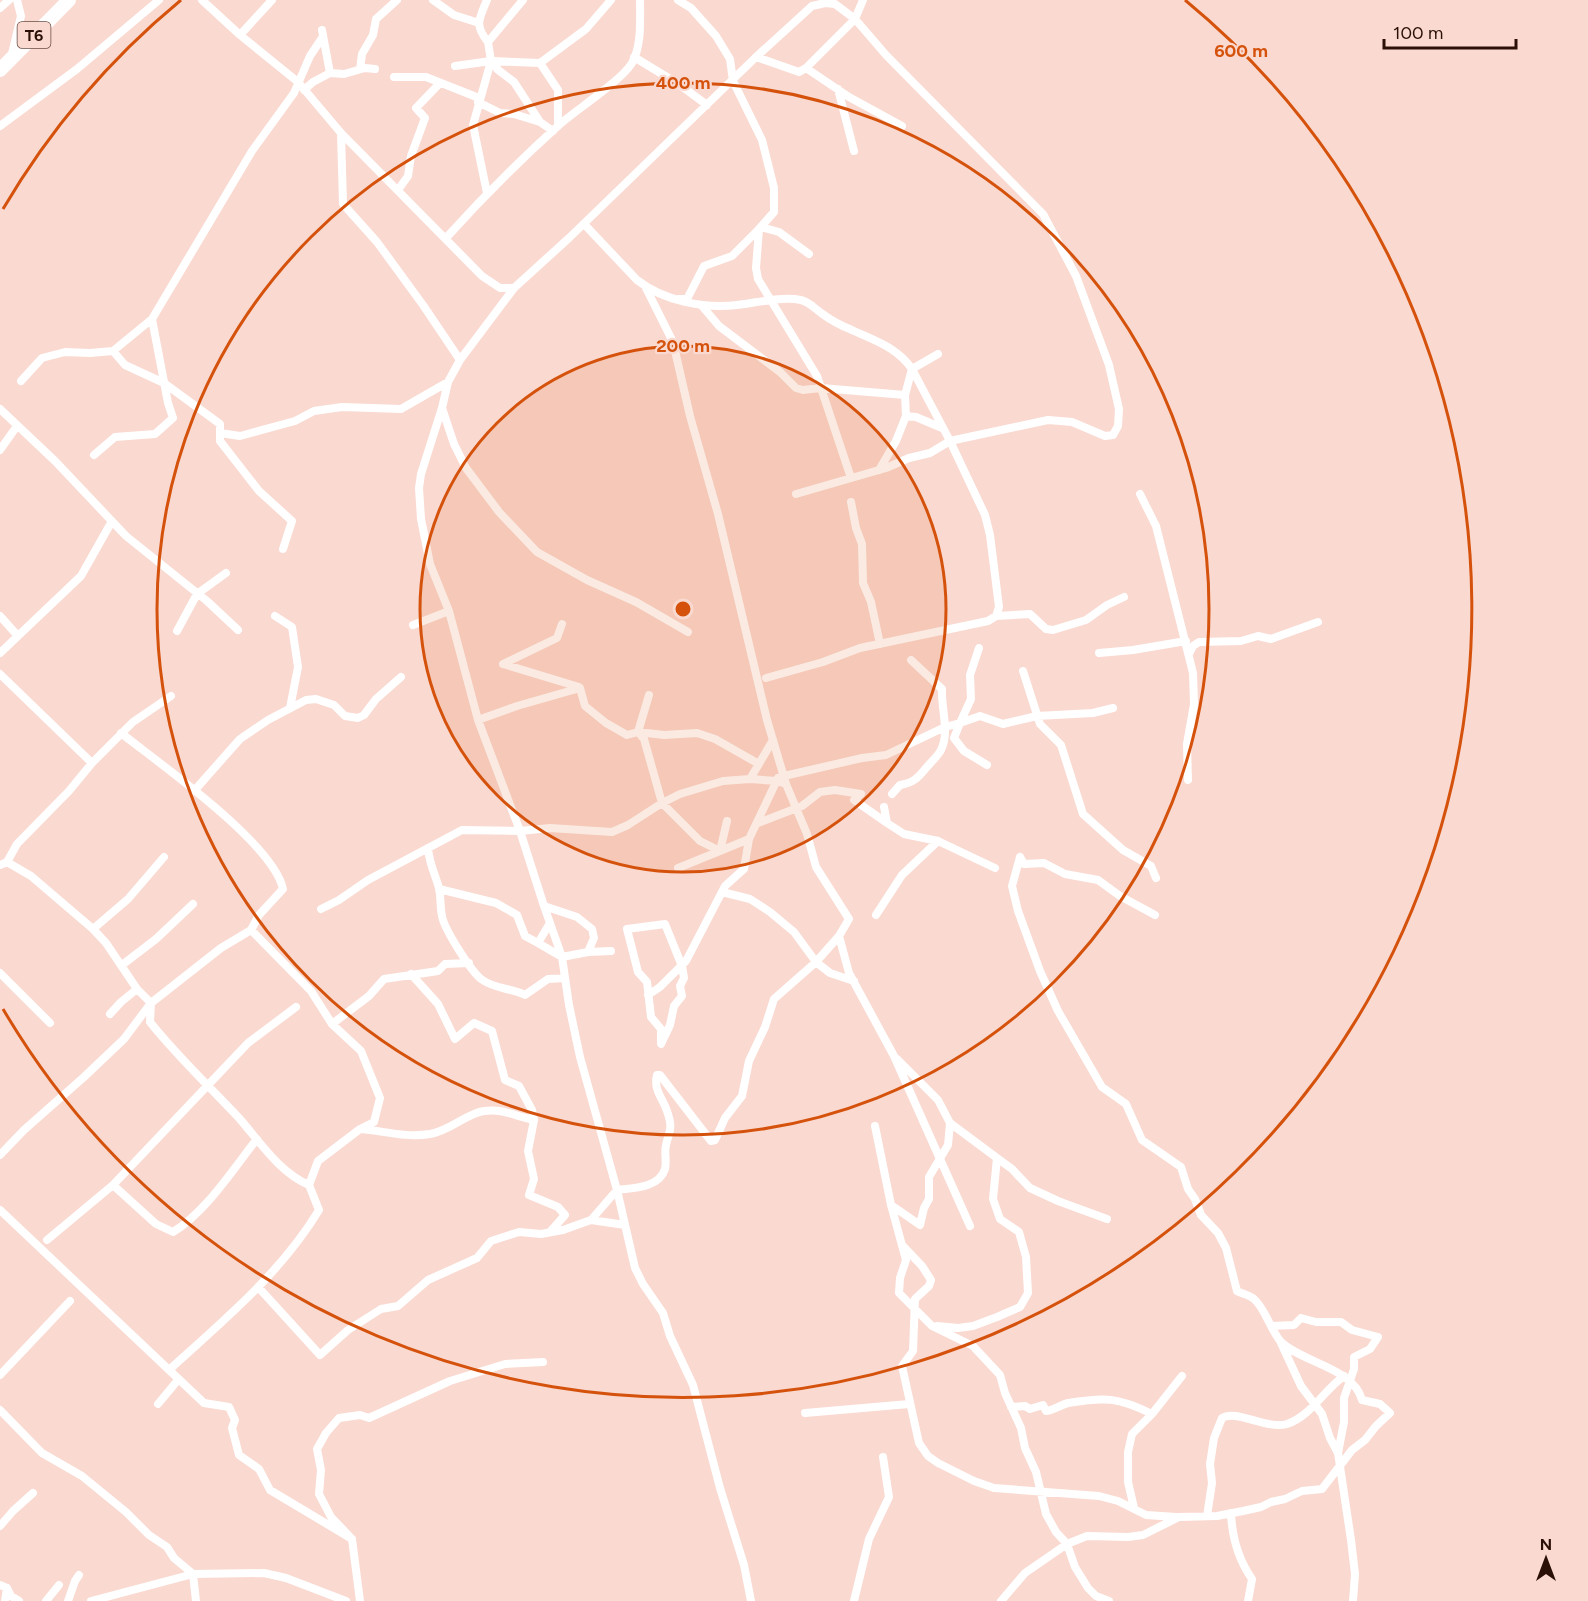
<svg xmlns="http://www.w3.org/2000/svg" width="1588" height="1601" font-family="Figtree,sans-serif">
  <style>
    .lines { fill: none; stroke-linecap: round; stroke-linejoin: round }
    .street { stroke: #fff; stroke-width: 8 }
    .highway { stroke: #fff; stroke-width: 14 }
    .ring { fill: none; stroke: #d5520c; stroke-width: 3 }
    .labels { text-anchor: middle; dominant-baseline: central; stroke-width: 4.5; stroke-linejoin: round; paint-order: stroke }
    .shield { fill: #fad9d0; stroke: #694c44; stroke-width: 1.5 }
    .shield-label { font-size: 16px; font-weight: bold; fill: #2b1008 }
    .centre { fill: #d5520c; stroke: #fad9d0; stroke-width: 3 }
    .ring-label { font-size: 18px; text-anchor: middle; font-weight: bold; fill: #d5520c; stroke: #fad9d0; stroke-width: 4.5; stroke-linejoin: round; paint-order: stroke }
  </style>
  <rect width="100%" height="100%" fill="#fad9d0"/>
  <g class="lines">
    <!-- street -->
    <path class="street" d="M202 0 240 35 298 82 341 133 482 276 500 288H514
      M433 0 454 15 479 23
      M487 0C479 19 474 25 488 42
      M678 0 691 8 716 36 730 59 733 81 762 140 774 188V212L759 229 732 256 704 266 687 299H679
      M0 8 9 0
      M322 30 330 73
      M240 35 272 0
      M12 54 21 16 17 0
      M634 57 680 85 707 105
      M756 57 799 72 806 68 855 19 863 0
      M495 61 497 69 514 82 540 122 553 131
      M455 66 491 61 540 63
      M806 68 849 97 902 126
      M360 69 362 54 373 35 376 19 397 0
      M394 77H426L479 98
      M838 89 854 151
      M304 90 313 82 330 73 344 74 365 68 375 69
      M478 102 500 113 514 114 540 122
      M0 126 77 69 159 0
      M558 126V90L540 63 586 29 611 0
      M341 133 343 204 377 242 423 305 460 360
      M398 190 408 176 411 156 425 118 416 108 440 83
      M487 193 473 125 491 61 488 42 523 0
      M584 224 637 280C664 301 704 309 737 305 757 303 780 296 801 300 810 302 816 310 824 315 832 321 842 326 852 330 875 341 897 347 912 369L950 441 1048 420 1072 422 1105 436 1113 435 1118 426 1119 409 1109 365 1076 276 1043 214 886 55 855 19 835 4 825 3 812 6 756 57 569 238 514 288 460 360 448 382 442 408 454 444 466 468 499 512 537 552 587 580 636 602 688 632
      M761 227 779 232 809 254
      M759 229 756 268 758 279 817 376 851 478
      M446 238C482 198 519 161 559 125 577 109 621 81 632 63 642 45 640 20 640 0
      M645 286 673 342 690 416 718 514 767 720 786 784 807 834 816 867 849 919 839 936 849 973 894 1056 970 1226
      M702 306 719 326 780 372 796 388 803 390 821 388 905 395 912 369 938 354
      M113 351 125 365 164 383 220 424V441L259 491 292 521 283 549
      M21 381 42 358 65 352 90 353 113 351 152 319
      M905 395 906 416 916 417 942 428
      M442 408 421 474 419 488 421 519 430 564 449 611 478 720 520 831 544 906 562 957 569 1005 580 1057 617 1190 635 1268 643 1284 663 1313 670 1336 693 1385 720 1488 744 1565 751 1601
      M0 409 55 461 126 536 207 601 238 630
      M220 433 240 436 295 421 314 411 342 407 401 409 448 382
      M0 450 17 426
      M94 455 115 437 155 434 173 418 168 403 152 319 252 151 294 93 310 56 322 38
      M879 470 896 441 906 416
      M1140 494 1156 526 1193 673 1194 704 1187 744 1188 780
      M851 502 856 528 862 544 863 583 871 602 880 644
      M0 616 18 636
      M275 616 292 627 298 667 290 708
      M996 616 1030 614 1046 629 1053 630 1086 620 1107 605 1124 597
      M413 625 449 611
      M177 631 197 594 226 573
      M0 653 81 576 112 521
      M1099 653 1133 650 1186 641
      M1189 654 1193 646 1199 642 1241 641 1258 636 1271 639 1318 622
      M503 664 579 687
      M503 664 557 638 562 624
      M1023 671 1040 724 1061 745 1083 814 1123 850 1151 866 1156 878
      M0 674 92 763 133 722 171 696
      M766 678 823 662 860 648 988 621 996 616 999 607 990 535 985 515 950 441 930 453 909 458 886 468 796 494
      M580 688 585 706 606 723 627 735 638 732 664 735 697 733 715 739 759 764
      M649 695 638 732 644 739 662 803 700 841 720 851 749 839
      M478 720 517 706 580 688
      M987 765 964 751 954 738 960 723 980 716 1003 724 1037 716 1093 713 1113 708
      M784 776 862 758 886 755 945 727 960 723 971 699 970 675 979 648
      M750 779 773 740
      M194 791 240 739 268 720 306 700 316 699 334 705 345 716 358 718 364 715 376 699 401 677
      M892 794 900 785C913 783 918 778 926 768 931 762 938 756 941 750 950 732 941 709 942 689L911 660
      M884 807 887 823 904 834 938 841 995 868
      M758 823 802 806 820 792 835 790 861 794 854 800 887 823
      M428 848C429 863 435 874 439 888 441 897 440 907 442 916 444 929 471 971 481 979 494 989 511 988 525 995L548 979 565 978
      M1020 857 1024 864 1044 863 1065 874 1098 880 1120 896 1155 915
      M7 862 17 844 69 791 92 763
      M0 865 7 862 31 876 93 929 106 943 137 989 151 1003 150 1022C177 1056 209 1086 239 1118 260 1142 279 1172 309 1185
      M678 868 720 851 727 821
      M439 889 496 903 517 915 525 936 538 943
      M722 892 750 899 770 912 794 932 816 962 830 973 854 981
      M544 906 577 917 592 929 594 938 588 952
      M321 909 339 900 368 880 462 830 520 831 550 828 612 832 628 825 662 803 680 794 723 781 750 779 777 781 786 784
      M876 915 902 875 938 841
      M550 923 538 943 562 957 588 952 611 951
      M665 924 682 966 684 978 680 986 682 996 674 1006 670 1025 661 1044V1029L651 1017 647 982 638 972 627 929Z
      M93 929 128 899 164 857
      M122 965 156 939 193 904
      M0 973 50 1023
      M411 974 438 1004 455 1039 474 1023 492 1031 505 1080 519 1086 532 1110 534 1120 528 1151 534 1179 529 1195 558 1207 565 1215 550 1232
      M648 995 660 987 686 961 725 886 744 869 749 839 778 778
      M110 1014 121 1002 137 989
      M332 1024 369 996 384 979 438 971 445 964 469 963
      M875 1126 891 1205 906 1260 900 1278 899 1293 932 1326 973 1346 1000 1375 1005 1393 1021 1428 1025 1448 1036 1472 1046 1514 1056 1532 1067 1544 1075 1567 1088 1588 1096 1596 1109 1601
      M361 1129C384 1131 406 1138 430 1134 450 1131 467 1113 484 1111 502 1108 517 1117 534 1120
      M0 1155 24 1130 84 1077 124 1039 151 1003 221 948 251 930 259 915 283 889C273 843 160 764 121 733
      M997 1158 1012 1169 1030 1188 1058 1201 1107 1219
      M113 1185 156 1224 173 1232C206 1212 233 1169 257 1139
      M891 1205 920 1225 924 1208 929 1199V1177L948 1145 950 1123 938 1100 897 1059
      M0 1210 204 1403 229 1407 235 1420 232 1428 239 1455 259 1469 270 1490 352 1539
      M591 1220 625 1225
      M47 1240 113 1185 248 1043 296 1007
      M903 1246 922 1266 931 1280 929 1286 915 1299 913 1351 902 1366 919 1443 928 1456 938 1463 974 1481 994 1488 1099 1496 1118 1501 1146 1515 1176 1517
      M259 1288 320 1355 348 1330 381 1309 398 1306 428 1280 477 1258 491 1241 519 1232 541 1234 563 1230 591 1220 617 1190C634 1188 659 1188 665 1169 667 1161 664 1153 666 1145 669 1131 673 1130 668 1114 664 1099 653 1091 657 1075H660L711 1141 715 1140 725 1118 742 1096 749 1061 765 1027 774 999 816 962 839 936
      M937 1326 958 1328 973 1326 997 1317 1020 1307 1028 1293 1026 1257 1019 1232 1000 1219 993 1199 997 1158 950 1123
      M1272 1326 1294 1325 1301 1318 1316 1322H1341L1352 1330 1378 1337 1370 1349 1354 1357V1369L1344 1398V1422L1338 1453 1351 1540 1355 1574 1353 1601
      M1281 1343 1301 1386 1322 1414 1330 1438 1338 1453
      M169 1370C223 1321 281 1273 319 1210L309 1185 318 1161 360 1129 374 1122 380 1098 361 1051 332 1024 311 991 251 930
      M0 1375 70 1301
      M158 1404 178 1380
      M1011 1407 1025 1406 1030 1409 1043 1405 1046 1411C1055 1410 1060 1405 1068 1403 1105 1397 1118 1397 1152 1414
      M0 1410 42 1453 82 1476 126 1512 149 1535 167 1547 174 1558 193 1574 196 1601
      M805 1413 909 1404
      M1134 1508 1128 1482V1452L1132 1434 1152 1414 1182 1376
      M1231 1513C1232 1537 1238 1559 1252 1579L1248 1601
      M1207 1516 1212 1483 1210 1464 1214 1438 1222 1418C1236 1409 1267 1430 1287 1424 1311 1416 1324 1390 1344 1376
      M0 1526 13 1511 33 1493
      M0 1585 7 1588 5 1601
      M7 1588 11 1596 19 1601
      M46 1601 59 1585
      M68 1601 75 1581 79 1575
      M91 1601 193 1574 264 1573 286 1578 346 1601
      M360 1601 352 1539 331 1517 319 1494 321 1470 317 1449 326 1433 339 1418 360 1415 369 1418 450 1381 505 1364 543 1362
      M854 1601 869 1539 889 1497 883 1457
      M1001 1601 1025 1573 1067 1544 1087 1536 1128 1537 1143 1535 1179 1517 1217 1516 1243 1511 1261 1507 1271 1502 1285 1499 1302 1491 1322 1489 1352 1450 1365 1440 1376 1426 1390 1413 1380 1404 1362 1400C1354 1368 1303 1363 1281 1342 1271 1331 1265 1308 1254 1299 1250 1295 1242 1294 1237 1291L1226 1248 1218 1233 1201 1215 1195 1199 1188 1189 1181 1167 1142 1140 1126 1104 1102 1087 1058 1011 1040 971 1018 911 1012 886 1020 857"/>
    <!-- highway -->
    <path class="highway" d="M0 70 69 0"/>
  </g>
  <!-- distance rings -->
  <circle cx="683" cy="609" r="263" fill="#d5520c" fill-opacity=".12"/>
  <g class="ring">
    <circle cx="683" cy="609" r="263"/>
    <circle cx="683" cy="609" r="526"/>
    <path d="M3 209A789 789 0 0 1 181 0M1185 0A789 789 0 1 1 3 1009"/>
  </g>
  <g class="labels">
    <!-- shield labels -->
    <rect class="shield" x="17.5" y="22" width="33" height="26" rx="4.5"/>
    <g class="shield-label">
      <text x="34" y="35">T6</text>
    </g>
  </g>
  <circle cx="683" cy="609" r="9" class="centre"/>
  <g class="ring-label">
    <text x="1241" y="57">600 m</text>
    <text x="683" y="89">400 m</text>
    <text x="683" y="352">200 m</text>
  </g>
  <!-- north arrow -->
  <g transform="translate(1546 1559)" stroke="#fad9d0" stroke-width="4.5" paint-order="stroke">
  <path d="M0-4.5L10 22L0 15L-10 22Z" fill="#2b1008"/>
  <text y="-9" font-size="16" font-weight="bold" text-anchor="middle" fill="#2b1008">N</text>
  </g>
  <!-- scale -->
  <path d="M1384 39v9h132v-9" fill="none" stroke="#2b1008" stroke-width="3"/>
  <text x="1393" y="39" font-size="18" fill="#2b1008" stroke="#fad9d0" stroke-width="4.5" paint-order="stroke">100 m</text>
</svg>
